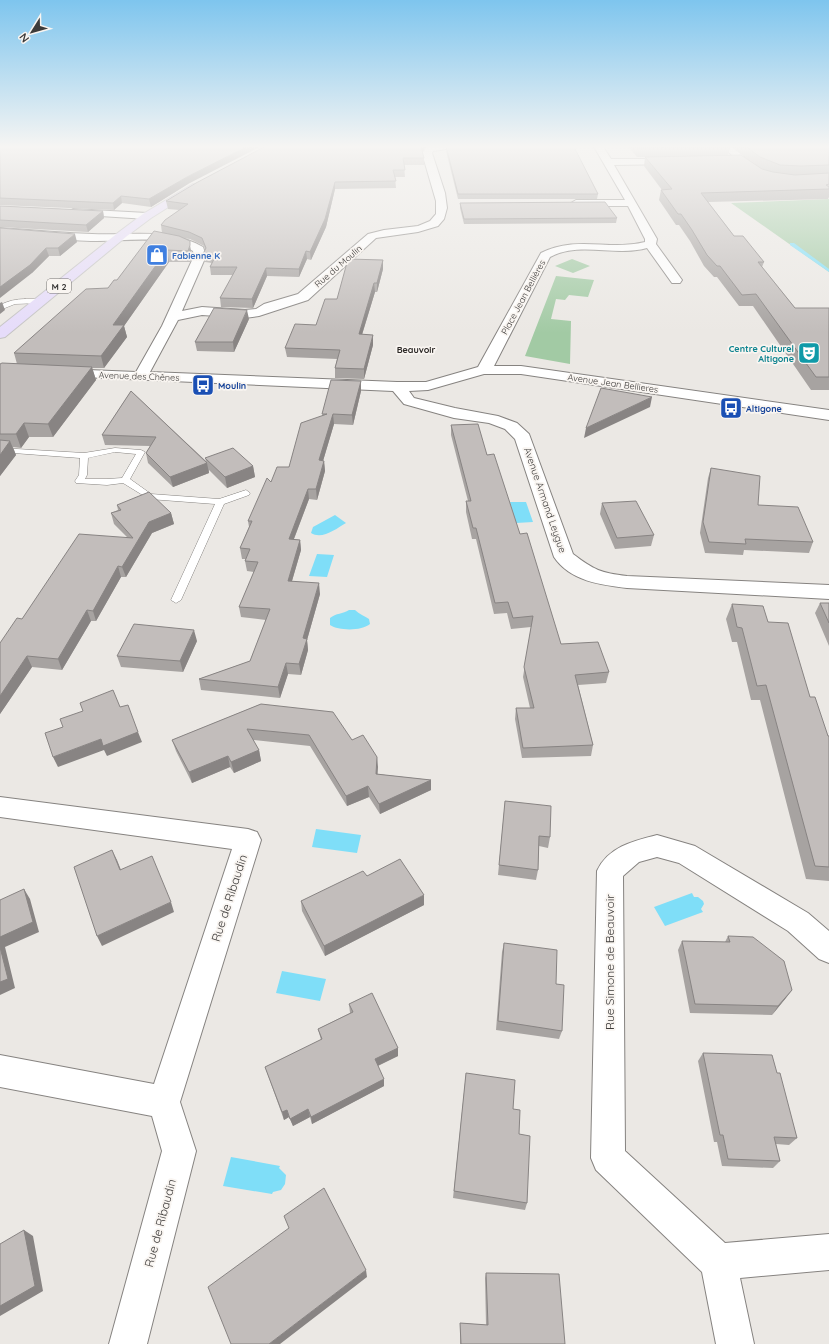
<svg xmlns="http://www.w3.org/2000/svg" width="829" height="1344" font-family="Quicksand,sans-serif">
  <style>
    .green { fill: #a2caa4 }
    .water { fill: #7fdef8 }
    .lines { fill: none; stroke-linecap: round; stroke-linejoin: round }
    .stream { fill: #7fdef8; fill-rule: evenodd }
    .service-casing { stroke: #868380; stroke-width: 1 }
    .minor-casing { stroke: #868380; stroke-width: 2 }
    .primary-casing { stroke: #c5c4c4; stroke-width: 2 }
    .service { fill: #fff; fill-rule: evenodd }
    .minor { fill: #fff; fill-rule: evenodd }
    .primary { fill: #e6dcfa; fill-rule: evenodd }
    .wall { fill: #a7a3a1; fill-rule: evenodd }
    .shaded-wall { fill: #888483 }
    .building { fill: #c2bdbb; stroke: #888483 }
    .labels { text-anchor: middle; dominant-baseline: central; stroke-width: 3.5; stroke-linejoin: round; paint-order: stroke }
    .far-shop-label { font-size: 9px; font-weight: bold; fill: #366cbe; stroke: #f9f5f1; text-anchor: start }
    .far-street-label { font-size: 9px; fill: #3d3b3a; stroke: #f9f5f1 }
    .shield { fill: #f9f5f1; stroke: #757371; stroke-width: 1 }
    .shield-label { font-size: 9px; font-weight: bold; fill: #3d3b3a }
    .far-culture-label { font-size: 9px; font-weight: bold; fill: #0d838f; stroke: #f9f5f1; text-anchor: end }
    .far-neighbourhood-label { font-size: 9px; font-weight: bold; fill: #2c2927; stroke: #f9f5f1 }
    .far-transit-label { font-size: 9px; font-weight: bold; fill: #164399; stroke: #f9f5f1; text-anchor: start }
    .street-label { font-size: 10px; fill: #3d3b3a; stroke: #f9f5f1 }
    .near-street-label { font-size: 12px; fill: #3d3b3a; stroke: #f9f5f1 }
  </style>
  <rect width="100%" height="100%" fill="#ebe8e4"/>
  <!-- green -->
  <path class="green" d="M829 199V272L731 203Z
    M572 259 590 266 573 273 555 266Z
    M556 276 594 280 588 297 569 295 565 300 556 299 551 319 571 321 570 364 525 356Z"/>
  <!-- water -->
  <path class="water" d="M510 502H526L533 522 516 523Z
    M335 515 346 523C336 529 322 540 311 533L313 527Z
    M317 554 334 555 327 577 309 576Z
    M349 610H355C359 614 365 616 369 619L370 624C362 631 339 631 330 625V618C336 613 343 614 349 610Z
    M316 829 361 835 357 853 312 847Z
    M692 893 694 897H698L703 901 704 904 701 909 703 912 665 926 654 907Z
    M282 971 326 979 320 1001 276 993Z
    M231 1157 280 1166 279 1168 286 1175 285 1184 281 1190 273 1192 272 1194 223 1186Z"/>
  <g class="lines">
    <!-- stream -->
    <path class="stream" d="M790 243H794L829 269V272L790 245Z"/>
    <!-- service casing -->
    <g class="service-casing">
      <path id="service" d="M25 299H41L44 301 41 303 15 304 0 310V305C8 301 16 299 25 299Z
        M0 448 84 453 115 448 141 450 145 452 130 479 151 494 219 499 246 490 250 493 249 495 224 504 181 600 176 603 171 600 215 504 149 499 123 483 107 485 76 483 75 481 79 475 80 458 0 452ZM115 452 136 454 122 478 107 479H85L87 475 88 458Z"/>
    </g>
    <!-- minor casing -->
    <g class="minor-casing">
      <path id="minor" d="M437 145H461L460 147 433 151 432 153 445 193 447 208 444 219 438 226 418 232 376 238 308 300 259 316 245 318 202 315 178 320 150 372 397 382H426L478 367 541 253C576 235 609 251 645 242V239L628 206H576L571 203 576 200H625L593 145H602L611 159H676L678 161 673 164 614 165 657 239 656 244 682 280 680 283H672L647 248C615 257 580 241 550 257L494 366H521L829 410V420L521 374H484L428 390 409 391 414 398 455 408 498 416 517 423 529 434 573 554C594 570 601 573 627 576L829 585V599L627 588C601 585 570 581 554 557L515 439 505 429 489 423 454 418 404 404 393 391 59 376 57 373 59 370 64 369 136 372 162 326 194 256 193 251C164 233 124 242 91 241 61 240 30 236 0 234V228C31 230 61 233 92 234 129 236 169 227 203 247L206 256 182 311 202 307 245 310 256 309 264 304 298 294 368 234 384 230 418 226 430 221 436 214V201L422 153 427 147Z
        M720 145H730L764 173 762 175H756Z
        M73 209 147 213 152 216 147 219 69 214 68 212Z
        M0 797 248 829 257 832 261 840 180 1102 196 1151 147 1344H109L162 1151 152 1116 0 1087V1055L154 1084 232 849 0 817Z
        M657 835 695 846 808 913 829 931V963L819 959 788 931 679 863 657 857 639 862 623 876 625 1151 725 1243 829 1234V1270L740 1278 754 1344H716L702 1272 596 1170 591 1158 597 871C608 847 633 841 657 835Z"/>
    </g>
    <!-- primary casing -->
    <g class="primary-casing">
      <path id="primary" d="M193 184 197 185 198 187 197 189 151 218 127 236 5 337 0 338V327L119 232 143 214Z"/>
    </g>
    <!-- service -->
    <use href="#service" class="service"/>
    <!-- minor -->
    <use href="#minor" class="minor"/>
    <!-- primary -->
    <use href="#primary" class="primary"/>
  </g>
  <!-- wall -->
  <path class="wall" d="M0 145 188 184 151 207 122 203 114 210 0 205Z
    M627 145H829V197L828 199 708 202 734 236 764 262 762 267 795 308H829V390H811L753 306H739L717 277H714L704 266 690 241 679 225H676L659 200 661 190H662L644 166 645 157H637ZM730 146 755 164 728 155 731 146Z
    M446 146 598 194 597 199H458L446 151Z
    M422 152 424 158V165H404L405 177H395L396 188 335 189 326 227 311 260 307 259 299 277 267 276 253 308 221 307 220 298 233 275H211L210 267 212 263 205 262 203 254 205 250 204 246 190 239 182 238 192 256 190 262H169L124 326 127 337 104 368H92L96 380 53 437H29L21 448 13 447 16 455 0 476V364H17L14 353 108 288 117 280 162 233 161 225 179 210 168 209 166 201Z
    M460 203 617 218 616 223 464 224 460 208Z
    M0 206 103 211 104 218 88 232 0 227Z
    M0 228 77 242 60 256H49L32 273Z
    M383 260V269L377 292H375L362 335 373 345 364 379 335 378V368L337 359 287 357 285 348 316 325 337 299Z
    M249 319 234 352 197 351 195 342Z
    M361 381V391L353 425 334 424 323 461H324L325 471 317 500 309 499 294 539 300 540 301 550 292 581 320 594 307 640 308 650 301 675 288 674 280 698 201 690 199 679 250 661 266 620 241 617 239 607 254 572 247 571 245 561 246 559H242L240 548 249 527 248 521 271 482 289 467 323 415 322 414Z
    M131 391 206 461 205 458 253 466 255 477 227 488 209 470V473L173 487 148 463 146 453 150 446 105 445 102 435Z
    M451 425 487 455 520 534 561 644 609 672 606 683 578 685 593 745 591 756 522 758 515 719 516 708H530L523 677 531 627 511 629 507 613 494 614 476 539H472L466 512V501H468L451 435Z
    M711 468 758 505 813 542 809 553 744 550 743 555 705 553 700 533 708 478Z
    M602 503 654 535 651 546 615 549 600 514Z
    M117 505 171 513 174 524 152 533 126 577H121L96 621H91L62 670 32 667 0 714V643L22 619 127 537 114 524 111 513 118 510Z
    M820 603H829V646L815 613Z
    M732 604 768 622 810 697 828 736H829V881L806 879 760 700H751L737 642H732L726 619Z
    M197 641 183 672 121 667 117 656Z
    M261 704 352 740 377 757V774L431 780V790L380 814 369 797 347 806 310 746 253 740 259 750 261 761 234 773 230 767 192 783 176 751 172 740Z
    M505 801 550 837 548 848 539 846 538 870 536 880 498 875Z
    M367 876 424 905 325 956 302 911 301 901Z
    M728 936 792 990 772 1015 690 1013 678 950 682 941 725 942Z
    M504 943 556 984 562 1031 559 1039 496 1030 502 952Z
    M349 1004 398 1048V1056L378 1066 384 1086 312 1124 310 1117 293 1126 289 1117 284 1120 265 1067 321 1040 318 1029 350 1013Z
    M703 1053 777 1073 797 1138 789 1145 776 1144 780 1161 773 1168 722 1166 717 1142H714L698 1061Z
    M466 1073 513 1109 519 1134 527 1203 525 1210 453 1198Z
    M486 1273 565 1344H460V1323L486 1325 485 1278Z"/>
  <!-- shaded-wall -->
  <path class="shaded-wall" d="M250 145H263L188 184 151 207 149 199 187 177Z
    M422 145H428L421 153V147Z
    M335 182V189L326 227 311 260 310 252Z
    M121 196 122 203 114 210 113 203Z
    M103 211 104 218 88 232 86 225Z
    M75 234 77 242 60 256 58 248Z
    M190 245 192 256 190 262 188 251Z
    M46 248 49 256 32 273 0 298V287Z
    M167 250 169 262 124 326 127 337 104 368 101 356 113 325Z
    M306 251 307 259 299 277V269Z
    M383 260V269L377 292V283Z
    M266 268 267 276 253 308 252 299Z
    M374 283 375 292 359 344V334Z
    M2 302 5 310 0 314V303Z
    M247 310 249 319 234 352 233 342Z
    M373 335V345L364 379V369Z
    M92 367 96 380 53 437 48 424Z
    M361 381V391L353 425 352 415Z
    M652 397 650 407 584 438 586 428Z
    M333 414 334 424 320 471 319 460Z
    M24 423 29 437 21 448 16 434Z
    M10 441 16 455 0 476V455Z
    M324 461 325 471 317 500 316 489Z
    M207 463 209 473 173 487 170 477Z
    M253 466 255 477 227 488 225 477Z
    M308 489 309 499 290 549 289 539Z
    M171 513 174 524 152 533 126 577 122 567 149 522Z
    M300 540 301 550 289 591 288 581Z
    M118 566 121 577 96 621 93 611Z
    M319 583 320 594 307 640 308 650 301 675 299 664 303 638Z
    M87 610 91 621 62 670 58 659Z
    M194 630 197 641 183 672 180 661Z
    M27 656 32 667 0 714V696Z
    M286 663 288 674 280 698 278 687Z
    M138 732 142 742 107 756 104 750 58 767 53 757 101 739Z
    M259 750 261 761 234 773 231 762Z
    M228 756 230 767 192 783 189 772Z
    M377 757 378 767 377 784 376 774Z
    M431 780V790L380 814 379 804Z
    M368 786 369 797 347 806 346 796Z
    M112 850 117 860 125 880 120 870Z
    M24 889 30 899 39 932 5 947 15 988 0 995V937Z
    M424 895V905L325 956 324 946Z
    M171 902 174 912 102 946 97 936Z
    M792 990 786 998 772 1015 778 1006Z
    M398 1048V1056L375 1067V1059Z
    M384 1079V1086L312 1124 311 1117Z
    M308 1109 310 1117 293 1126 290 1119Z
    M287 1110 289 1117 284 1120 282 1112Z
    M24 1230 33 1236 43 1291 0 1316V1306Z
    M366 1270 367 1277 280 1344H269Z"/>
  <!-- building -->
  <path class="building" d="M0 145H250L187 177 149 199 121 196 113 203 0 198Z
    M268 145H422L421 147 424 158H403L405 170H393L396 181 335 182 325 219 310 252 306 251 299 269 266 268 252 299 220 298 237 267H210L216 255 203 254 206 248 202 238 189 232 161 225 165 220 188 204 166 201 196 183Z
    M451 145H573L598 194H458L446 146Z
    M636 145H730L731 146 638 148Z
    M744 145H829V165L801 166 780 165 760 157Z
    M741 155 762 169 773 172 795 175 829 173V184L826 185 829 187V189L701 193 734 236H743L764 262H758L795 308H829V377H816L756 294 742 295 720 266H717L707 255 692 230 681 214H678L661 190 672 189 645 157Z
    M605 202 617 218 464 219 460 203Z
    M0 206 103 211 86 225 0 220Z
    M0 228 75 234 58 248H46L30 265 0 287Z
    M154 231 179 236 190 241V245L188 251 167 250 113 325H124L101 356 14 353 86 289 108 288 114 280H117Z
    M348 259 383 260 377 283H374L359 334 373 335 364 369 335 368 340 350 285 348 295 324 316 325 325 299H337Z
    M214 308 247 310 233 342H195Z
    M2 363 92 367 48 424 24 423 16 434H0V364Z
    M331 380 361 381 352 415 333 414 319 460 324 461 316 489H308L289 539 300 540 288 581 319 583 303 638 307 639 299 664 286 663 278 687 199 679 250 661 270 609 239 607 258 562 245 561 250 549 240 548 252 521H248L267 478 271 482 277 467H289L301 423 327 414H322Z
    M601 388 652 397 586 428Z
    M131 391 207 463 170 477 146 453 156 437 102 435Z
    M478 424 487 455 494 454 520 534 527 533 561 644 598 642 609 672 575 675 593 745 523 748 516 708H534L524 667 533 616 513 618 508 602 495 603 476 528H473L466 501H471L451 425Z
    M0 440 10 441 0 455Z
    M233 448 253 466 225 477 205 458Z
    M711 468 760 476 758 505 798 507 813 542 745 539 746 544 709 542 703 522Z
    M149 492 171 513 149 522 122 567 118 566 93 611 87 610 58 659 27 656 0 696V643L17 618 22 619 79 534 133 538 111 513 121 510 117 505Z
    M636 501 654 535 617 538 602 503Z
    M820 603H829V623Z
    M732 604 763 606 768 622 788 623 810 697H815L828 736H829V867L815 866 766 685 757 686 742 628 737 627Z
    M134 624 194 630 180 661 117 656Z
    M113 690 120 707 128 705 138 732 103 746 101 739 53 757 45 733 63 727 60 719 83 711 80 703Z
    M261 704 333 712 352 740 363 735 377 757 376 774 431 780 379 804 368 786 346 796 309 735 247 729 259 750 231 762 228 756 189 772 172 740Z
    M505 801 551 806 550 837 539 836 538 870 499 865Z
    M112 850 120 870 152 856 171 902 97 936 74 867Z
    M400 859 424 895 324 946 301 901 363 871 367 876Z
    M24 889 33 922 0 937V900Z
    M728 936 753 937 784 961 792 990 778 1006 695 1004 682 941 730 942Z
    M504 943 557 950 556 984 564 985 562 1031 498 1021Z
    M0 947 8 979 0 982Z
    M372 993 398 1048 375 1059 384 1079 311 1117 308 1109 290 1119 287 1110 282 1112 265 1067 322 1039 318 1029 353 1012 349 1004Z
    M703 1053 772 1055 777 1073H780L797 1138 774 1137 780 1161 728 1159 723 1135H720Z
    M466 1073 515 1080 513 1109 520 1110 519 1134 530 1136 527 1203 454 1191Z
    M324 1188 366 1270 269 1344H231L208 1287 289 1228 284 1216Z
    M24 1230 35 1286 0 1306V1244Z
    M486 1273 559 1274 565 1344H461L460 1323 488 1325Z"/>
  <!-- sky -->
  <linearGradient id="sky" x2="0" y2="1"><stop stop-color="#7ec5ee"/><stop offset="0.44" stop-color="#f6f5f3"/><stop offset="1" stop-color="#f6f5f3" stop-opacity="0"/></linearGradient>
  <rect width="829" height="333" fill="url(#sky)"/>
  <!-- icons -->
  <defs>
    <g id="shop-square" transform="scale(1.15)"><rect x="-9" y="-9" width="18" height="18" rx="4" fill="#3f7fe0" stroke="#f9f5f1"/><path d="M-5-2.5h2.3a2.7 3.5 0 0 1 5.4 0H5L5.5 6h-11ZM-1.5-2.5h3a1.5 2.3 0 0 0-3 0Z" fill="#fff"/></g>
    <g id="theatre-square" transform="scale(1.15)"><rect x="-9" y="-9" width="18" height="18" rx="4" fill="#0f9aa8" stroke="#f9f5f1"/><path d="M-5-5.5Q0-4 5-5.5V0Q5 5 0 6Q-5 5-5 0ZM-3.3-2.5H-1v1.5H-3.3ZM1-2.5H3.3v1.5H1ZM-2.8 1Q0 5.5 2.8 1Z" fill="#fff"/></g>
    <g id="bus-square" transform="scale(1.15)"><rect x="-9" y="-9" width="18" height="18" rx="4" fill="#1a4fb4" stroke="#f9f5f1"/><path d="M-5-6H5V4H4V6H2V4H-2V6H-4V4H-5ZM-3.5-4V0h7V-4ZM-3.5 1.2v1.5H-2V1.2ZM2 1.2v1.5H3.5V1.2Z" fill="#fff"/></g>
  </defs>
  <g fill-rule="evenodd">
    <use href="#shop-square" x="157" y="255"/>
    <use href="#theatre-square" x="809" y="353"/>
    <use href="#bus-square" x="203" y="385"/>
    <use href="#bus-square" x="731" y="408"/>
  </g>
  <g class="labels">
    <!-- far-shop labels -->
    <g class="far-shop-label">
      <text x="172" y="255">Fabienne K</text>
    </g>
    <!-- far-street labels -->
    <g class="far-street-label">
      <text transform="translate(338 266) rotate(-41)">Rue du Moulin</text>
      <text transform="translate(523 297) rotate(-62)">Place Jean Bellières</text>
      <text transform="translate(139 376) rotate(2)">Avenue des Chênes</text>
      <text transform="translate(613 383) rotate(8)">Avenue Jean Bellieres</text>
    </g>
    <!-- shield labels -->
    <rect class="shield" x="47" y="279" width="24" height="14" rx="3"/>
    <g class="shield-label">
      <text x="59" y="286">M 2</text>
    </g>
    <!-- far-culture labels -->
    <g class="far-culture-label">
      <text x="794" y="348">Centre Culturel<tspan x="794" dy="10">Altigone</tspan></text>
    </g>
    <!-- far-neighbourhood labels -->
    <g class="far-neighbourhood-label">
      <text x="416" y="349">Beauvoir</text>
    </g>
    <!-- far-transit labels -->
    <g class="far-transit-label">
      <text x="218" y="385">Moulin</text>
      <text x="746" y="408">Altigone</text>
    </g>
    <!-- street labels -->
    <g class="street-label">
      <text transform="translate(545 500) rotate(71)">Avenue Armand Leygue</text>
    </g>
    <!-- near-street labels -->
    <g class="near-street-label">
      <text transform="translate(229 898) rotate(-72)">Rue de Ribaudin</text>
      <text transform="translate(609 962) rotate(-90)">Rue Simone de Beauvoir</text>
      <text transform="translate(160 1223) rotate(-75)">Rue de Ribaudin</text>
    </g>
  </g>
  <!-- north arrow -->
  <g transform="translate(32 32) rotate(233)" stroke="#f9f5f1" stroke-width="3" paint-order="stroke">
  <path d="M0-3L7 15L0 10L-7 15Z" fill="#3d3b3a"/>
  <text y="-6" font-size="11" font-weight="bold" text-anchor="middle" fill="#3d3b3a">N</text>
  </g>
</svg>
